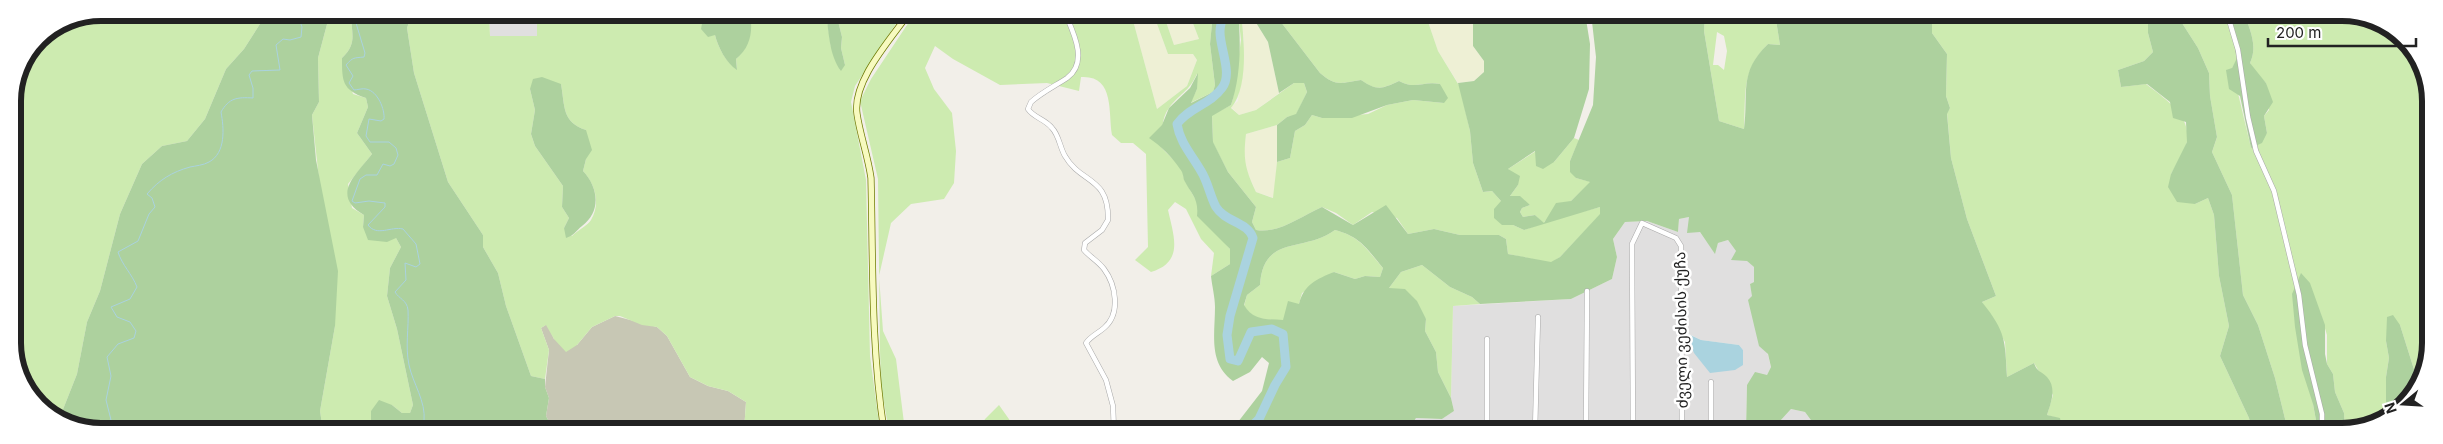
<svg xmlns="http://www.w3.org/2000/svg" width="2443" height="444" font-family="Inter,'Noto Sans Georgian',sans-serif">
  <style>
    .residential { fill: #e0dfdf; fill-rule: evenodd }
    .construction { fill: #c7c7b4 }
    .farmland { fill: #eef0d5 }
    .grass { fill: #cdebb0; fill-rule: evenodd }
    .forest { fill: #add19e; fill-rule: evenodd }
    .water { fill: #aad3df }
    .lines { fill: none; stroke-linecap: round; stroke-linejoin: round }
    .stream { stroke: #aad3df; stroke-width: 1 }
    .river { stroke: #aad3df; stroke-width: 9 }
    .street-casing { stroke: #a9a9a9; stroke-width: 5.5 }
    .secondary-casing { stroke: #707d05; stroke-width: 7 }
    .street { stroke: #fff; stroke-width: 4.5 }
    .secondary { stroke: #f7fabf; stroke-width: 5.5 }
    .labels { text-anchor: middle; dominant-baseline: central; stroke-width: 5; stroke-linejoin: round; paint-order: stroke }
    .street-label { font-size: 15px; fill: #222; stroke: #fff }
    .rim { fill: none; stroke: #222; stroke-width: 6 }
  </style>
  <rect width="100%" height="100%" fill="#f2efe9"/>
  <!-- residential -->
  <path class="residential" d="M489 13H537L538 36H490Z
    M1689 217 1715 253 1718 243 1728 240 1736 251 1754 267V282L1750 284 1771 367 1767 375 1747 385 1746 431H1408L1416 418 1442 419 1454 411 1451 398 1453 306 1571 299 1612 279 1617 257 1613 239 1625 222 1647 221 1678 232 1679 219ZM1687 333 1701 340 1739 345 1743 350 1742 357 1688 342Z
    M1791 409 1805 412 1819 431H1771Z"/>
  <!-- construction -->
  <path class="construction" d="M615 316 657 327 667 336 690 377 708 386 728 391 746 402 744 431H554L546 416 549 398 545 387 549 350 541 328 547 324 554 339 577 345 592 327Z"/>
  <!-- farmland -->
  <path class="farmland" d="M1131 13H1153L1168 54H1193L1197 60 1187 86 1157 109Z
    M1163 13H1189L1199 39 1174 45Z
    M1241 13H1250L1268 42 1279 93 1256 110 1239 115 1231 107 1238 101 1244 41Z
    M1425 13H1473V46L1484 61V72L1474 81 1458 83 1438 51Z
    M1277 125V162L1274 198 1256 192 1248 174 1243 155 1246 134Z"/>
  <!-- grass -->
  <path class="grass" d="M102 13H267L244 49 226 69 205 119 187 141 162 146 142 164 120 214 100 291 87 322 77 374 60 417 43 409 15 365 13 101 19 67 39 38 68 19Z
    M330 13H351C351 33 358 43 342 58L353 94 366 98 368 107 357 133 372 154 348 184 352 208 364 215 363 227 396 238 401 247 390 268 387 296 397 329 413 405 410 413H402L392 405 371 411V431H323L320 411 335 326 312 115 319 102 318 58Z
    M412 13H489L490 36H537V13H704L702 29 715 35C718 47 726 63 737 69L736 59C748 49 752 28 750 13H826L831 47 845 65 841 48 842 37 836 13H903L855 86 851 102 866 180 870 356 880 431H744L746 402 728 391 708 386 690 377 667 336 657 327 642 325 620 316H615L592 327 577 345 566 352 554 339 546 325 541 328 549 350 545 379 531 376 506 306 498 273 483 247V235L448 182 414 73 407 28ZM561 84C565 107 562 122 586 130V159L583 171C595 184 601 203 591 220 588 225 577 231 572 236L564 228 569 218 562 207 563 186 535 146 531 134 535 110 530 89Z
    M915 13H1131L1157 109 1187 86 1197 60 1193 54H1168L1153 13H1163L1174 45 1199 39 1189 13H1213L1210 44 1215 85 1213 92 1190 103 1197 89V74C1188 93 1180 93 1169 108 1161 118 1162 134 1161 147 1167 154 1177 162 1182 170 1184 174 1183 178 1185 181 1199 205 1211 229 1230 249V264L1211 276 1214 253 1201 239 1186 209 1175 202 1168 210C1174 237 1184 262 1151 272L1135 260 1148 247 1146 154 1133 143H1121L1112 135C1108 112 1115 75 1081 77L1079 91 1047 83 1000 85 953 59 935 46 925 68 934 89 952 113 956 151 954 183 944 199 911 204 891 223 879 276 883 331 896 359 905 431H889L881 386 880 350 878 179 860 101 871 79Z
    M1238 13H1241C1244 39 1249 87 1231 108L1239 115 1256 110 1294 83H1304L1307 92 1296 115 1287 117 1277 125 1246 134C1243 159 1245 169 1256 192L1273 198 1277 162 1290 158 1295 131 1305 125 1312 115 1322 118 1368 114 1387 105 1413 100 1444 103 1440 84C1422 81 1416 90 1399 81 1382 89 1376 91 1361 80 1341 83 1336 87 1320 73L1274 13H1425L1438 51 1460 87 1470 131 1473 163 1483 192 1492 191 1501 201 1502 225H1513L1524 230 1543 223 1535 215 1523 217 1520 212 1522 208 1530 205 1510 196 1518 185 1508 169 1536 151 1554 162 1574 138 1579 140 1570 161 1576 178 1591 182 1571 201 1544 222 1600 207 1601 214 1560 257 1551 263 1508 254 1506 239 1499 235H1460L1434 229 1408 234 1397 218 1372 212 1353 225 1336 213 1322 207C1301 216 1279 234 1256 230L1252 222 1256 207 1228 172 1213 143 1212 115 1231 105 1233 98 1241 40Z
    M1705 13H1767L1776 20 1780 45 1768 44C1741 71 1746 93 1744 129L1719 121 1704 31ZM1717 32 1724 36 1727 51 1724 70 1718 65H1713Z
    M1932 13H2148V33L2153 52 2144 61 2118 70 2121 87 2146 84C2164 98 2192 116 2187 142 2184 153 2176 165 2171 174L2195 204 2208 198 2214 215 2219 276 2229 326 2220 356 2249 418 2252 431H2058L2061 423 2057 418 2047 415 2053 395 2034 363 2007 377 2005 342 1982 302 1996 296 1967 219 1951 158 1947 113 1950 108 1946 96 1947 54 1932 33Z
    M2179 13H2227L2238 58 2232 68 2251 148 2267 133 2264 116 2269 110 2266 83 2255 72 2250 63C2258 46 2250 30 2244 13H2353L2404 38 2429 84 2430 354 2417 379 2400 325 2386 341 2389 358 2386 377V415L2345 430 2344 413 2335 392 2333 374 2327 364V335L2320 312 2313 404 2318 431H2288L2275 378 2258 325 2243 295 2232 195 2212 152 2217 137 2210 96 2209 73 2198 48 2182 23Z
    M1335 230C1361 237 1366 249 1383 268L1380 277 1365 276 1355 279 1334 272 1302 293 1299 304 1284 320C1268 320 1253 321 1244 306L1247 295 1260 285C1263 234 1304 253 1335 230Z
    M1422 265 1450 287 1472 297 1480 304 1453 306 1451 398 1438 372 1436 352 1425 331 1426 319 1389 288 1401 272Z
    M999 405 1011 422 1013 430 979 431 985 419Z"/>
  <!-- forest -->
  <path class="forest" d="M267 13H330L318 58 319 102 312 115 316 160 338 271 335 326 320 411 323 431H90L60 417 77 374 87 322 100 291 120 214 142 164 162 146 187 141 205 119 226 69 244 49Z
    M351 13H412L407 28 414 73 448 182 483 235V247L498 273 506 306 531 376 545 379V387L549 398 546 416 554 431H371V411L379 400 392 405 402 413H410L413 405 397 329 387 296 390 268 401 247 396 238 387 242 368 240 363 227 364 215C330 195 356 175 372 154L357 133 368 107 366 98C342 90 342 81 342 58 358 43 351 33 351 13Z
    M704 13H732L734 15 750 13C753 31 751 47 736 59L737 70C726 63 718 47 715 35L708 37 701 29Z
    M826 13H836L842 37 841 48 845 65 841 71C829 55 829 32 826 13Z
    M1213 13H1238C1241 42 1241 76 1231 105L1212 116 1213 142 1228 172 1256 207 1252 222 1256 230C1279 234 1301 216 1322 207L1353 225 1386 205 1408 234 1434 229 1460 235H1499L1506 239 1508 254 1551 262 1560 257 1600 214V207L1524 230 1513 225H1502L1494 218V209L1501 201 1492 191 1483 192 1473 163 1470 131 1458 83 1474 81 1484 72V61L1473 46V13H1585L1590 44 1589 89 1574 138 1554 162 1543 169 1536 166 1535 151 1508 169 1520 176 1518 185 1510 196H1520L1530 205 1522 208 1520 212 1523 217 1535 215 1544 223 1556 203 1571 201 1590 182 1576 178 1570 172V161L1593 105 1596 57 1591 13H1705L1704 31 1719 121 1744 129C1749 92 1738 73 1768 44L1780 45 1776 20 1767 13H1932V33L1947 54 1946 96 1950 108 1947 114 1951 158 1967 219 1996 296 1982 302C2006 332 2005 340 2007 377L2034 363C2037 372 2041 371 2047 377 2057 388 2051 403 2047 415L2060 418 2061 423 2058 431H1853L1852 428 1845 425V431H1819L1805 412 1791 409 1771 431H1746L1747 385 1755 372 1767 375 1771 367 1768 354 1759 346 1748 300 1752 296 1750 284 1754 282V267L1747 261 1731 260 1736 251 1728 240 1718 243 1715 254 1700 232 1687 233 1689 217 1679 219 1678 232 1647 221 1625 222 1613 239 1617 257 1612 279 1571 299 1480 304 1472 297 1450 287 1422 265 1401 272 1389 288 1405 289 1417 301 1426 319 1425 331 1436 352 1438 372 1451 398 1454 411 1442 419 1416 418 1408 431H1231L1262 391 1269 363 1262 357 1250 372 1233 381C1208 363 1215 334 1215 307 1215 297 1212 286 1211 276L1230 264V249L1197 216C1199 198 1191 194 1184 180 1183 176 1183 172 1180 169 1172 157 1161 146 1149 138L1162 125 1169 108 1190 88 1198 73 1197 89 1191 103 1213 92 1215 85 1210 44ZM1335 230C1361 237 1367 249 1383 268L1380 277 1365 276 1355 279 1334 272C1317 279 1304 284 1299 304L1288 301 1283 320C1268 319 1253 321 1244 305L1247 295 1260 285C1263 234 1304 253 1335 230Z
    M1250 13H1274L1320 73C1336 87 1341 83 1361 80 1377 91 1382 89 1399 81 1416 90 1422 81 1440 84L1448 98 1444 103 1413 100 1387 105 1352 118H1322L1312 115 1305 125 1295 131 1290 158 1277 162V125L1287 117 1296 114 1307 92 1304 83H1294L1279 93 1268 42Z
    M2148 13H2179L2182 23 2198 48 2209 73 2210 96 2217 137 2212 152 2232 195 2243 295 2258 325 2275 378 2288 431H2252L2249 418 2220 356 2229 326 2219 276 2214 215 2208 198 2195 204 2177 202 2168 187 2171 174 2187 142 2186 122 2173 118 2170 102 2147 84 2121 87 2118 70 2144 61 2153 52 2148 33Z
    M2227 13H2244C2250 30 2258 46 2250 63L2266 83 2273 102 2264 116 2267 133 2262 143 2251 148 2240 96 2229 89 2226 70 2232 68 2237 58Z
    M542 77 561 84C565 107 562 122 586 130L592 150 586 159 583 171C599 188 601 212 582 226 576 231 573 236 566 238L564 228 569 218 562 207 563 186 535 146 531 134 535 110 530 89 533 79Z
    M2301 273 2310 283 2325 325V354L2327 364 2333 374 2335 392 2344 413 2345 430 2342 431H2318L2313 404 2302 370 2295 327 2292 294Z
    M2393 315 2400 325 2417 379 2400 410 2386 415V377L2389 358 2386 341 2387 317Z"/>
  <!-- water -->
  <path class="water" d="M1686 333 1701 340 1739 345 1743 350V365L1735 370 1710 373 1694 353Z"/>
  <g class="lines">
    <!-- stream -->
    <path class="stream" d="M353 13 365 53 364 57C354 58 353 57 346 65L353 76 349 83 354 90C357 90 363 88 366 89 378 91 385 110 384 119L381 121 369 119 366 136 370 142H389L396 148 398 155 394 164 390 166 383 164 377 175H366L360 179 352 201 355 203 369 201 385 203V207L368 225C377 237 391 226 403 229L416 244 420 264 416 267 405 263 406 280 395 292C399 299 407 300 408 310 409 328 405 346 409 365 413 384 426 401 424 421L432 431
      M82 427 111 420 106 400 111 376 107 357 118 344 134 338 136 331 130 322 117 317 111 307 130 299 137 287C132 274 122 265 118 252L138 241 149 214 155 207 152 198 147 194C159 180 172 172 190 167 195 166 204 165 209 162 226 153 224 128 221 112 229 98 237 97 253 98V88L249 75 252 71 280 70 276 45 283 39 290 40 301 37 302 27 297 13"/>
    <!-- river -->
    <path class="river" d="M1224 13C1222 19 1220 25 1220 32 1220 49 1233 74 1222 88 1210 105 1189 107 1177 124 1180 143 1192 155 1201 171 1208 182 1210 196 1216 207 1225 222 1248 222 1253 238L1230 316 1227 335 1230 359 1238 361 1251 332 1272 329 1283 334 1286 367 1275 385 1259 419 1247 431"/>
    <!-- street casing -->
    <g class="street-casing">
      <path id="street" d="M1065 13C1073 32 1089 62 1067 78 1055 86 1042 92 1031 102L1028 109C1034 118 1045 119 1052 128 1059 135 1060 148 1065 156 1081 184 1109 176 1108 220L1102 230 1085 243 1084 250C1090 257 1098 261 1104 269 1116 285 1121 314 1104 328 1097 334 1091 336 1086 343L1106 380 1113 406 1114 431
        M2227 13 2238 50 2248 117 2256 151 2274 191 2299 295 2305 345 2322 414V431
        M1487 339V431
        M1711 382V431
        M1535 431 1538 317
        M1586 431 1587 291
        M1633 431 1632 244 1642 223 1676 238 1681 246 1682 431
        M1786 431V424"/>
    </g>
    <!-- secondary casing -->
    <g class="secondary-casing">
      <path id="secondary" d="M884 431C871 347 873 262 871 178 868 156 860 135 857 114 852 81 891 39 909 13"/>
    </g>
    <!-- street -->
    <use href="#street" class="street"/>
    <!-- secondary -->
    <use href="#secondary" class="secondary"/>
  </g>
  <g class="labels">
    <!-- street labels -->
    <g class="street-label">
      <text transform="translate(1681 330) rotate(-91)">ძველი ვეძისის ქუჩა</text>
    </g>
  </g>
  <!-- crop -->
  <path d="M0 0H2443V444H0ZM101 21H2342A80 80 0 0 1 2422 101V343A80 80 0 0 1 2342 423H101A80 80 0 0 1 21 343V101A80 80 0 0 1 101 21Z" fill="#fff" fill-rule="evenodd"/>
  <path class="rim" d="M101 21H2342A80 80 0 0 1 2422 101V343A80 80 0 0 1 2342 423H101A80 80 0 0 1 21 343V101A80 80 0 0 1 101 21Z"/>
  <!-- north arrow -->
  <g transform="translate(2403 404) rotate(252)" stroke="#ffffff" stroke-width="4" paint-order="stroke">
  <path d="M0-4L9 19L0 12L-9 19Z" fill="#222222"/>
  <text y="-8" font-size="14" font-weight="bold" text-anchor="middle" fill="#222222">N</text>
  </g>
  <!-- scale -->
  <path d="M2268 38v8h148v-8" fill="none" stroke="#222222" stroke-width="2.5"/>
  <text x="2276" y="38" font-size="15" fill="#222222" stroke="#ffffff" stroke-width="4" paint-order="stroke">200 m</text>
</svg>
